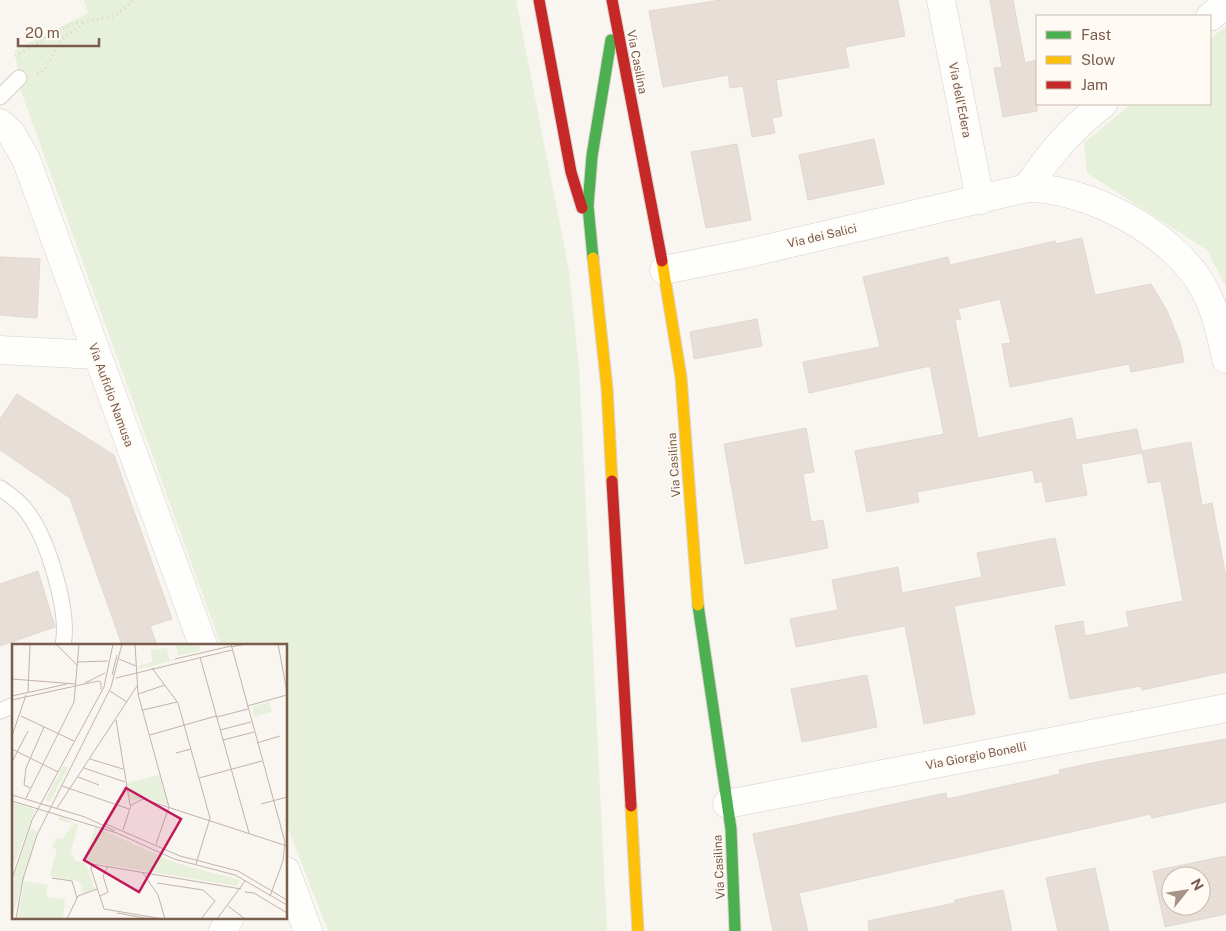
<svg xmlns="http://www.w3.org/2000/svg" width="1226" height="931" font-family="'Public Sans',sans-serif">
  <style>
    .green { fill: #e7f0db }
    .building { fill: #e6ded7; stroke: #e2d8d2; fill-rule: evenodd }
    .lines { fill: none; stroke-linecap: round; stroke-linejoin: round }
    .lane-casing { stroke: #d7d1cb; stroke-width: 17 }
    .street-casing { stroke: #d7d1cb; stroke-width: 29 }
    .fast-casing { stroke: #d9d2cb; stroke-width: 13 }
    .slow-casing { stroke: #d9d2cb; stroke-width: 13 }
    .jam-casing { stroke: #d9d2cb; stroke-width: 13 }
    .path { stroke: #dcd5d0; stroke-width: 3; stroke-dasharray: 1 4; stroke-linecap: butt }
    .lane { stroke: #fefefd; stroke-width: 15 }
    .street { stroke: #fefefd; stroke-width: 28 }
    .fast { stroke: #4caf50; stroke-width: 11 }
    .slow { stroke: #ffc107; stroke-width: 11 }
    .jam { stroke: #c62828; stroke-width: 11 }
    .labels { text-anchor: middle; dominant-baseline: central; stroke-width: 4; stroke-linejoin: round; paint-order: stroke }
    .street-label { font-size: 12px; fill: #7a5c4d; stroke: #fffaf3 }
    .inset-road { fill: none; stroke: #c2b3aa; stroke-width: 1 }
    .view { fill: #c2185b; fill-opacity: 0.15; stroke: #c2185b; stroke-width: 2.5 }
    .inset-edge { fill: none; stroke: #7a5c4d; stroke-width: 2.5 }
  </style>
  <rect width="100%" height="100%" fill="#f9f5f0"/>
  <!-- green -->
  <path class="green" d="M84 0H516L569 271 579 368 607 931H328L286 823V645H221L18 83 19 78 15 50 88 13Z
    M1226 26V287L1207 250 1087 173 1084 143 1131 104H1210V39Z"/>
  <!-- building -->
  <path class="building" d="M721 0H898L905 36 845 47 849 67 776 80 782 116 772 118 775 133 752 137 743 86 730 88 728 75 663 87 649 11Z
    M990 0H1013L1025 63 1037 60V111L1003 117 994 68 1002 67Z
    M874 139 884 184 808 200 799 155Z
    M737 144 751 220 706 228 691 152Z
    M1082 238 1095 295 1151 284 1167 311 1180 343 1184 362 1131 372 1129 364 1010 387 1002 344 1011 343 1000 299 958 309 961 319 955 320 978 438 1072 418 1076 440 1137 429 1142 453 1081 464 1087 495 1046 502 1042 481 1035 483 1033 470 917 492 919 502 867 512 855 451 944 434 930 366 809 393 803 362 880 347 863 277 948 257 950 265 1055 241 1056 244Z
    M0 257 40 259 37 318 0 315Z
    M757 319 762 346 694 359 690 332Z
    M17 394 114 455 172 619 150 626 157 645H122L70 498 0 450V419Z
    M806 428 814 472 803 474 811 522 823 520 828 548 745 564 724 444Z
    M1191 442 1202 505 1212 503 1226 577V672L1142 690 1141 686 1070 699 1055 626 1083 621 1085 636 1129 627 1126 612 1183 601 1161 481 1148 483 1142 451Z
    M1055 538 1065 585 954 606 975 714 924 724 905 626 796 647 790 619 838 610 832 580 898 567 902 593 982 577 977 553Z
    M38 571 55 627 0 646V584Z
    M867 675 877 727 802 742 791 689Z
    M1226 739V802L1152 818 1151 814 799 893 808 931H773L753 834 946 793 947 799 1060 774 1059 770 1107 760Z
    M1226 856V914L1165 927 1153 871ZM1171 876H1201V906H1171Z
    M1095 868 1109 931H1058L1046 878Z
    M1003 890 1012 931H869L868 921 955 903V900Z"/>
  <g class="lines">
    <!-- lane casing -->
    <g class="lane-casing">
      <path id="lane" d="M0 97 19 78
        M0 488C11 495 21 503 28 513 48 540 70 612 63 645
        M0 711 14 705"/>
    </g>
    <!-- street casing -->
    <g class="street-casing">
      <path id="street" d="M941 0 980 200
        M1210 17 1226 4
        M0 123 11 133 26 159 203 645
        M1027 188C1050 153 1070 130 1103 104
        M664 270 744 254 1027 188C1088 188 1173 233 1203 287 1216 310 1221 334 1226 359
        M0 350 97 355
        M727 804 1226 708
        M286 871 308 931
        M223 931 230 917"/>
    </g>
    <!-- fast casing -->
    <g class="fast-casing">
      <path id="fast" d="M593 258 588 206 592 156 611 40
        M698 605 731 829 735 931"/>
    </g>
    <!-- slow casing -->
    <g class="slow-casing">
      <path id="slow" d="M593 258 607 388 612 481
        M662 261 681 377 698 605
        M631 806 638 931"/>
    </g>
    <!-- jam casing -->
    <g class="jam-casing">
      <path id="jam" d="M539 0 571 172 582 208
        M612 0 662 261
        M612 481 631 806"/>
    </g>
    <!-- path -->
    <path class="path" d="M15 56 74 23 86 22
      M37 73 44 71 62 39 86 22 116 15 134 0"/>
    <!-- lane -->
    <use href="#lane" class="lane"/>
    <!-- street -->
    <use href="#street" class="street"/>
    <!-- fast -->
    <use href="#fast" class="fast"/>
    <!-- slow -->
    <use href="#slow" class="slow"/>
    <!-- jam -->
    <use href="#jam" class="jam"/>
  </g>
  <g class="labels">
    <!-- street labels -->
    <g class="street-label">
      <text transform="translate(637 62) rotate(79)">Via Casilina</text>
      <text transform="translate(960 100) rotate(79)">Via dell'Edera</text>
      <text transform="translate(822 236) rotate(-13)">Via dei Salici</text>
      <text transform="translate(111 395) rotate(70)">Via Aufidio Namusa</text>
      <text transform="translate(674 465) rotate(-94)">Via Casilina</text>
      <text transform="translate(976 756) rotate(-11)">Via Giorgio Bonelli</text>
      <text transform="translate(719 867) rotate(-93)">Via Casilina</text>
    </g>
  </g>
  <!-- overview -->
  <g transform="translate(12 644)">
    <rect width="275" height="275" fill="#f9f5f0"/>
    <path d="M171 0H187L188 7 166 12 164 2ZM155 4 157 15 164 16 126 25V22L140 18 139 6ZM257 58 260 68 241 73V62ZM52 121 56 124 38 158 33 156ZM147 131 156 161 133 154 118 157 115 139ZM0 158 23 166 0 226ZM48 172 66 181 59 207 63 217 74 219 83 245 71 249 68 238 38 232 45 204 40 203 44 195H50L62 180 47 176ZM83 183 164 219 228 236 225 242 78 218 74 211ZM18 184 25 187 0 275 2 232ZM12 237 36 241 34 253 53 255 51 275 6 274Z" fill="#e7f0db"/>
    <path class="inset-road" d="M44 0 65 21M123 0 126 50 157 163M219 0 273 198 271 217 258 252M266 0 275 48M219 3 234 0M188 13 237 189M107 15 124 22M163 15 219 2M65 18 96 17M140 24 166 59 198 174 184 220M100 31 105 11M104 34 220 6M0 35 64 40M73 39 93 29M98 47 115 58M16 49 18 0M126 50 153 41M0 52 55 40M0 56 86 37 89 38V45M235 62 275 51M131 66 165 58M9 72 62 97M205 73 236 65M104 76 118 161M208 86 239 78M138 91 204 72M0 92 14 51M211 96 242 88M245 99 268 92M0 105 46 128M164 109 179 105M78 115 111 125M0 118 16 87M72 124 113 138M66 133 87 141M187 134 250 117M50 142 117 165M18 144 12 141 14 124 32 83M0 151 73 173 103 187M14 154 62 58 67 0M0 157 105 189 162 215 223 231 275 261M249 160 275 153M45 164 125 42M94 180 168 212 226 227 275 256M111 186 119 161 131 155 275 202M144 200 157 163M131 229 146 251 153 275M40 234 60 237 65 254M0 235 20 176 92 43 101 0M145 239 191 246 203 257 189 275M233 248 242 249 275 269M88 252 96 248 91 232 96 222M216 262 233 275M92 265 79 225 80 220 229 245M92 265 151 275M105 269 138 275M4 275 11 235 25 191 99 43 110 0M55 275 66 252 85 245M205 275 233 237"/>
    <path class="view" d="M114 144 169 175 127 248 72 216Z"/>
    <rect width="275" height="275" class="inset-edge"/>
  </g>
  <!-- legend -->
  <rect x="1036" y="15" width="175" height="90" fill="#fffaf3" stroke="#cabbb1"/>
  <rect x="1046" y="31" width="25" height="8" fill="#4caf50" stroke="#cabbb1"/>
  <text x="1081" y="40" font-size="15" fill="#7a5c4d">Fast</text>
  <rect x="1046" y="56" width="25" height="8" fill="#ffc107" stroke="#cabbb1"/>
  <text x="1081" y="65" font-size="15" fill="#7a5c4d">Slow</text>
  <rect x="1046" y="81" width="25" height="8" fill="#c62828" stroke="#cabbb1"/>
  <text x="1081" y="90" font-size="15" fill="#7a5c4d">Jam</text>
  <!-- north arrow -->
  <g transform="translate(1186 891) rotate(60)"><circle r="24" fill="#fffaf3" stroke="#cabbb1"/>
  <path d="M0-4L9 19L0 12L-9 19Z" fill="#a69286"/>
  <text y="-8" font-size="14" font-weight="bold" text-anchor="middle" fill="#7a5c4d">N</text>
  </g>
  <!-- scale -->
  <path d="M18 38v8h81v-8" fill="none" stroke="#7a5c4d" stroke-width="2.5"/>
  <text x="25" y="38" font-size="15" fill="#7a5c4d" stroke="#fffaf3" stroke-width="4" paint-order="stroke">20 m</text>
</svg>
